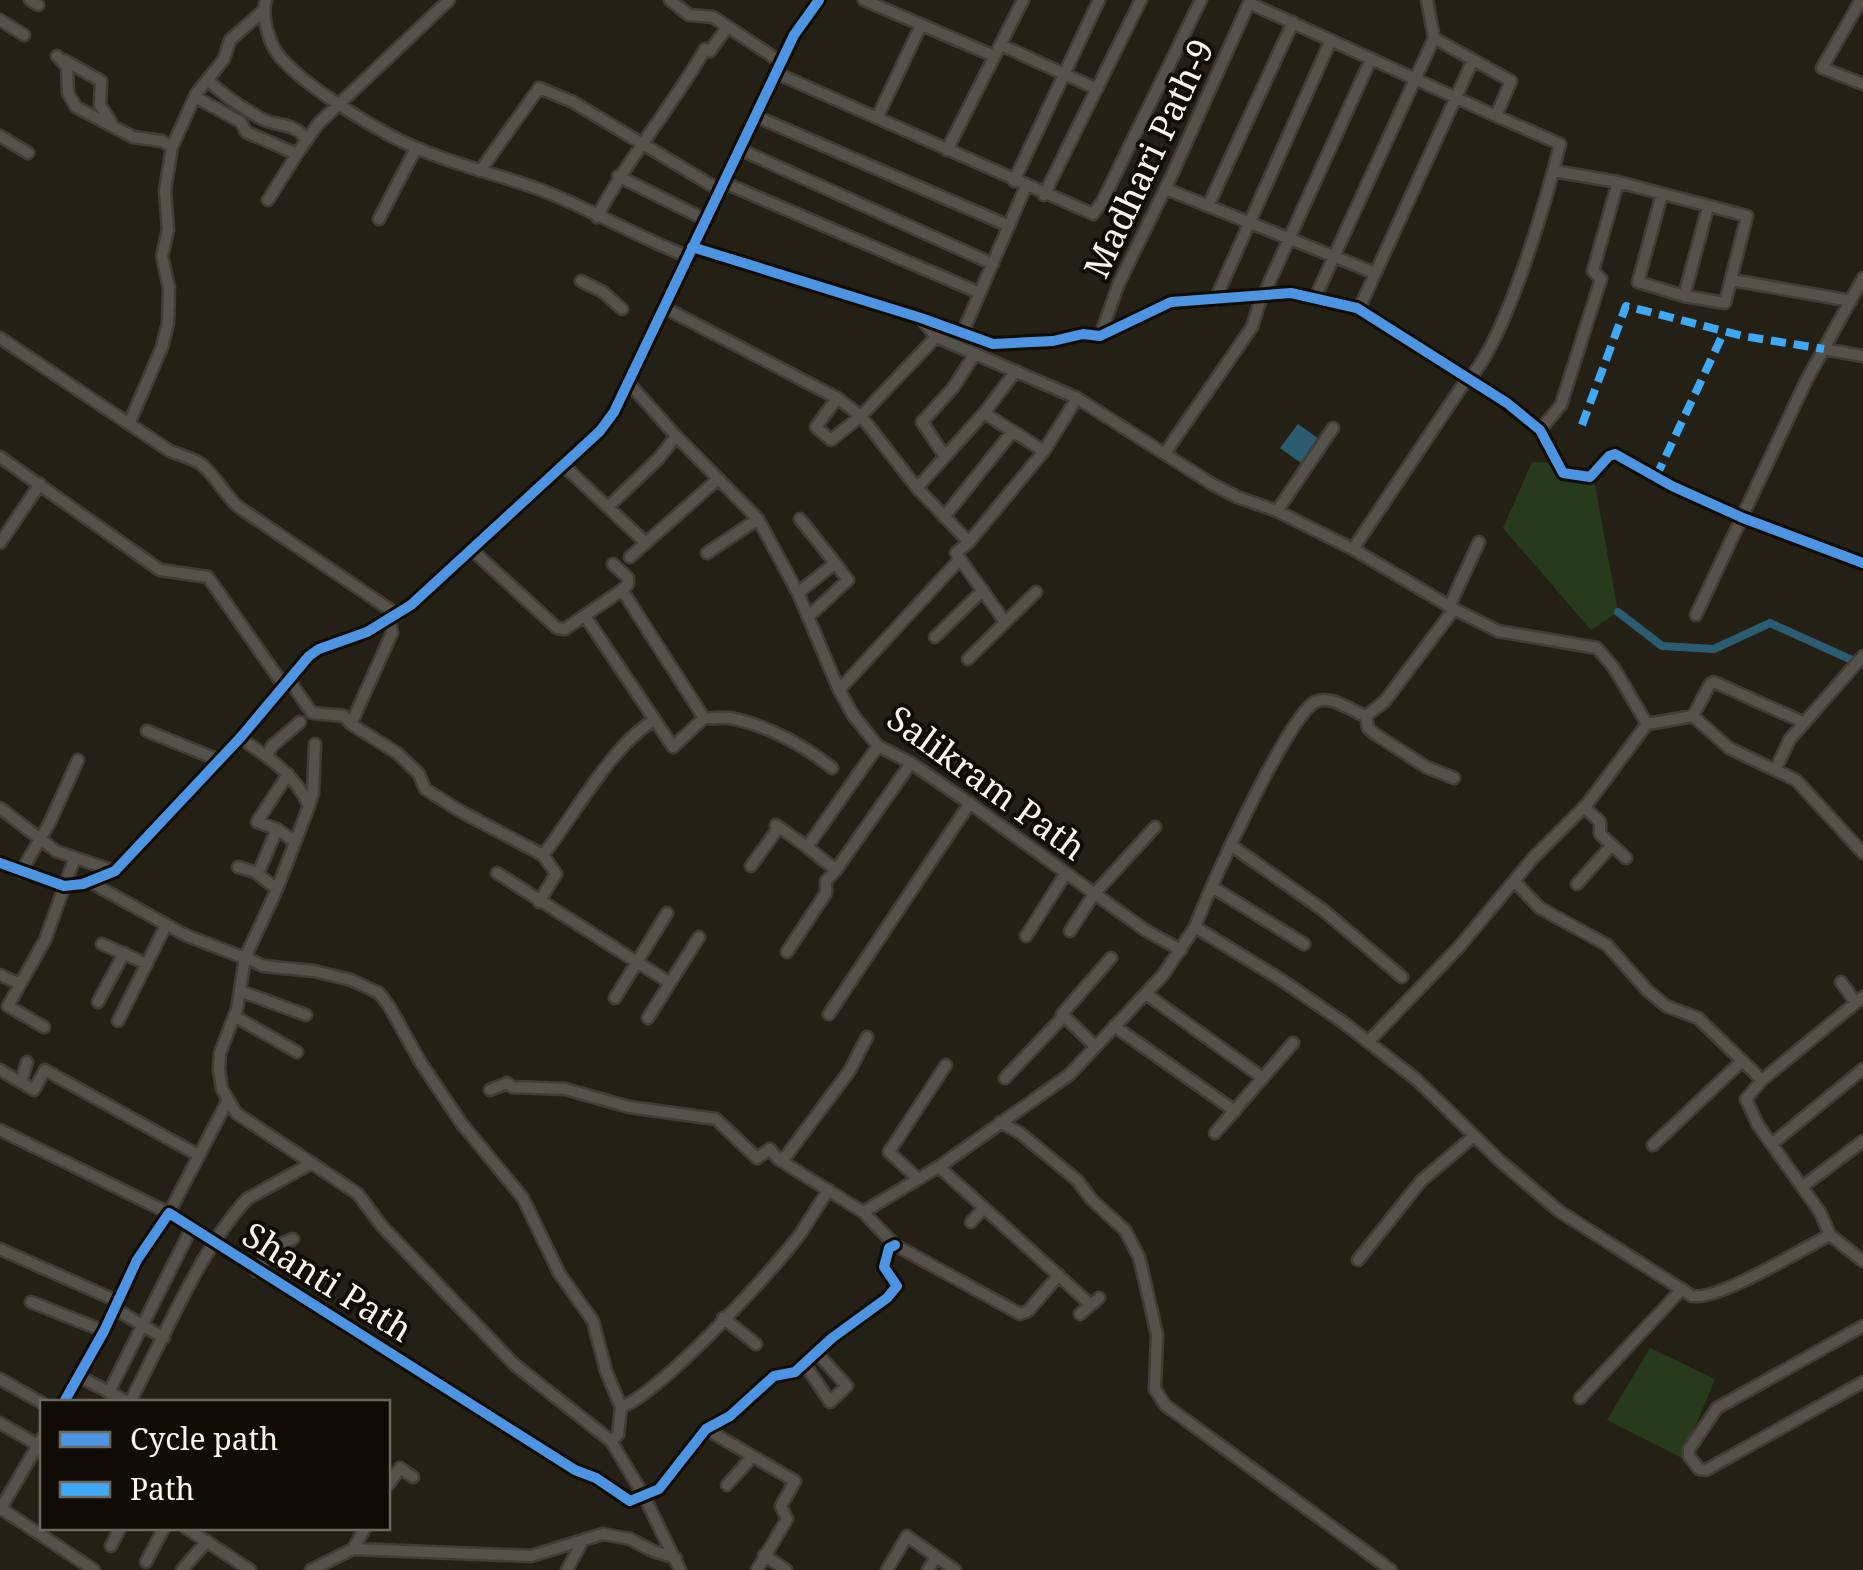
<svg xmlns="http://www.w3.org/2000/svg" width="1863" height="1570" font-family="'Noto Serif',serif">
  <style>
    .green { fill: #273b1c }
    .water { fill: #2b5c71 }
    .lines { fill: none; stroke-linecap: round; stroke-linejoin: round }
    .canal { stroke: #2b5c71; stroke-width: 8 }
    .minor-casing { stroke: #413c35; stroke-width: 15 }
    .minor { stroke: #55524b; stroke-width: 10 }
    .quiet { stroke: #3fa9f5; stroke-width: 8; stroke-dasharray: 15 8; stroke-linecap: butt }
    .cycleway-casing { stroke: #100c05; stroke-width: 16 }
    .cycleway { stroke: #4d94e3; stroke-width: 10 }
    .labels { text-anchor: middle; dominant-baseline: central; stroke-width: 8; stroke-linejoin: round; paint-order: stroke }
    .street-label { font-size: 35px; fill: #faf4e9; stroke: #100c05 }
  </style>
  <rect width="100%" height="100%" fill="#252016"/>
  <!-- green -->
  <path class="green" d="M1532 462 1560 463 1593 474 1618 612 1591 630 1503 528Z
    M1650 1348 1715 1379 1682 1458 1607 1420Z"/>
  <!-- water -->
  <path class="water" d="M1298 424 1319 439 1301 463 1280 448Z"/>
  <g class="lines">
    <!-- canal -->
    <path class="canal" d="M1618 612 1662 646 1714 649 1770 623 1863 665"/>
    <!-- minor casing -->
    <g class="minor-casing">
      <path id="minor" d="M30 0 38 5
        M266 0C261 16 269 44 280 57 307 88 380 133 419 149 458 166 501 175 541 190 591 209 637 237 687 256
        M670 0 689 15 713 17 781 62
        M864 0 994 56
        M1861 0 1822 68 1863 84
        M0 20 24 35
        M1001 45 1097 89
        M57 56 67 67 68 93 76 107 133 137 162 141 172 147
        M64 60 101 81 100 105 111 122
        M776 73 1093 214 1102 202 1201 0
        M208 80C222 94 244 109 262 119 279 127 294 122 306 139
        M195 97 241 122 246 132 297 154 318 124 449 0
        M755 116 1009 226
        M877 118 921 25
        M0 136 28 153
        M739 149 993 264
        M947 150 1023 0
        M480 171 539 88 573 102 721 191
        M1553 171 1618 182 1747 216 1725 303 1684 296 1638 282 1662 194
        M618 176 706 220
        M1014 181 1099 0
        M725 183 980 293
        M1166 189 1375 273
        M1044 195 1141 0
        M268 200 297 154
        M1209 204 1293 22
        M597 217C628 158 672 107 705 49L710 51 726 29
        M379 219 416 148
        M692 247 921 318 993 344 1053 341 1083 334 1100 336 1171 302 1291 293 1357 308 1507 403 1540 430 1563 473 1590 477 1609 456 1615 454 1672 486 1743 518 1863 563
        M1732 280 1851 301
        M581 281 603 292 622 309
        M1264 294 1371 59
        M1684 296 1708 207
        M1315 298 1434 38 1427 0
        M1215 300 1331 40
        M663 307 837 398 861 416 917 488
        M1359 309 1473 60
        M923 321 936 337 1077 398 1212 484 1237 497 1277 511 1353 549 1454 609 1498 631 1597 648 1614 668 1647 724
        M963 332 1026 186
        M1100 336 1119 283 1170 179 1249 3 1496 116
        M0 338 170 451C180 455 192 458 201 464 217 477 224 495 240 508L398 615
        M1824 349 1863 356
        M1016 371 984 413 917 488 969 542 1044 451 1077 398
        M628 382 676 436 758 519 798 593 839 690 853 715 878 746 911 763 972 805 1145 930 1181 950
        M837 398 816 427 831 440 861 416 936 337
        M984 413 1044 451
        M129 424 162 347 168 323 169 288 162 256 168 230 165 190 172 147 196 94 224 59 230 40 262 12
        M1540 430 1561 405 1601 279 1593 271 1618 182
        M1165 453 1252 327 1262 295
        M944 455 922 422 953 388 974 355
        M0 457 160 570 208 577 284 686
        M564 466 646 543
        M608 507 659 458 676 436
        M1277 511 1333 428
        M944 517 1013 431
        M800 519 835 563
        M0 543 40 484
        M471 549 557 628 565 629 622 590
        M1353 549 1462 386C1503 353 1547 198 1560 144L1496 116 1511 81 1434 38
        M707 553 758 519
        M630 557 718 479
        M960 559 1005 622
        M613 564 628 578V584L622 590
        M622 590 704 718
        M798 593 835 563 848 580 809 616
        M1450 605 1479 542
        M1696 615 1806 381 1863 278
        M585 616 673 747 704 718C712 719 721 717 729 718 765 724 804 745 832 768
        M935 637 983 590
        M968 659 1036 592
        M289 680 312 713 344 716 351 724 397 753 419 774 425 789 460 811 543 855
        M839 690 960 559 956 553 969 542
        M1366 716 1368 728 1375 734 1426 767 1454 778
        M1693 716 1710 684 1714 682 1803 722
        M351 724 392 633 390 620
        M1647 724 1693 716 1729 748 1796 780 1863 853
        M147 731 219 760
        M240 738C267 756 296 775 309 806L277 889 245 958 237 1009 220 1053 219 1070 222 1089 236 1113 358 1194 381 1225 515 1365 611 1441 644 1496 680 1570
        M878 746 807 847 836 870 911 763
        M267 756 272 746 300 722
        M1776 768 1790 739 1863 656
        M288 774 257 822 277 829 295 842
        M309 805 313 793 315 744
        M1584 807 1600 822V834L1626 858
        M0 808 56 851 114 871
        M776 825 807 847
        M1232 846 1323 910 1402 977
        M0 863 64 886 83 884 115 871 240 738 309 656 319 649 367 632 411 605 600 431 614 412 794 35 819 0
        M751 866 779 827
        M238 867 255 872 277 889
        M21 872 50 822 78 760
        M497 873 670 983
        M258 874 277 829
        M90 882 185 935 245 958
        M1515 882 1540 908 1607 945 1647 990 1666 1006 1698 1018 1762 1080
        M1577 884 1611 846
        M1212 887 1304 944
        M539 902 556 874 543 855C575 815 610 747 653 721
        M1195 927 1280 979 1344 1023 1417 1080 1499 1160 1559 1211 1692 1296C1718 1301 1802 1249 1830 1235
        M1070 931 1094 894 1155 827
        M1026 936 1066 873
        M102 944 147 964
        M787 952 826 893V881L836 870
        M245 957 263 966 314 971 351 980 379 993 389 1006 421 1063 462 1124 523 1198 559 1273 593 1321 606 1371 621 1407 618 1435 611 1441
        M0 975 18 983
        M1841 982 1856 1003
        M240 991 306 1015
        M1146 994 1263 1078
        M615 998 667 913
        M98 1002 124 953
        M829 1014 970 803
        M234 1016 297 1052
        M648 1018 699 937
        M118 1021 166 925
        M1114 1026 1235 1111
        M44 1027 8 1006 45 940 74 860
        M1368 1042 1459 947 1533 858 1588 803 1647 724
        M1095 1046 1062 1014 1111 958
        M0 1070 34 1090 45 1070 198 1155
        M1005 1078 1062 1018
        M21 1082 27 1062
        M490 1090 507 1083 512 1087 565 1089 629 1107 716 1119 757 1158 770 1149 778 1159 863 1212 895 1245 1020 1314 1028 1311 1059 1275
        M1000 1122 1020 1133 1077 1180 1092 1200 1125 1230 1139 1257 1151 1308 1157 1335 1155 1389 1165 1405 1391 1570
        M0 1130 169 1213 228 1100
        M1215 1133 1293 1043
        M1773 1143 1863 1069
        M1653 1145 1741 1062
        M778 1159 787 1155 850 1070 867 1037
        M939 1167 1091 1305
        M917 1178 889 1152 946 1065
        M1802 1187 1863 1141
        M863 1212 940 1166 1069 1075 1163 975 1195 927C1208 890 1288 716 1315 702 1331 694 1351 711 1366 716L1385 701 1454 609
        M971 1222 984 1208
        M1830 1235 1820 1212 1758 1125 1746 1099 1762 1080 1863 997
        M1830 1235 1863 1261
        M0 1249 117 1301
        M1358 1260 1421 1181 1474 1136
        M256 1271 279 1245 293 1239
        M31 1302 104 1331
        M114 1308 164 1338
        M1080 1314 1099 1298
        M723 1318 756 1344
        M1863 1326 1717 1408 1689 1449V1456L1699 1469 1706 1470 1863 1382
        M804 1363 830 1402 847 1386 816 1352
        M80 1377 128 1402
        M0 1379 42 1403
        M109 1392 192 1227
        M1580 1398 1682 1289
        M64 1402 104 1331 137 1260 169 1213 575 1470 596 1478 630 1501 659 1489 706 1429 730 1416 774 1376 795 1372 832 1338 887 1298 897 1286 884 1267 889 1248 895 1245
        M130 1402C162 1341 201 1248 247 1199L312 1163
        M621 1407C660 1393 765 1279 794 1242 807 1226 816 1207 829 1190
        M0 1423 38 1445
        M706 1429 795 1481 781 1506 787 1519 757 1570
        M388 1485 400 1468 413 1477
        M727 1485 752 1457
        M0 1508 94 1570
        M0 1510 42 1438
        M186 1528 250 1570
        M111 1546 120 1528
        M353 1549 365 1528
        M764 1555 786 1570
        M146 1562 164 1528
        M182 1570 207 1541
        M311 1570 353 1549 531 1556 603 1534 630 1539 653 1551 676 1558
        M567 1570 583 1540
        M887 1570 907 1536 955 1570
        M928 1570 936 1557"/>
    </g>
    <!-- minor -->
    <use href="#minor" class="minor"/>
    <!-- quiet -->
    <path class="quiet" d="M1582 425 1626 306 1743 336 1824 349
      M1656 477 1724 332"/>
    <!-- cycleway casing -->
    <g class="cycleway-casing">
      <path id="cycleway" d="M692 247 921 318 993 344 1053 341 1083 334 1100 336 1171 302 1291 293 1357 308 1507 403 1540 430 1563 473 1590 477 1609 456 1615 454 1672 486 1743 518 1863 563
        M0 863 64 886 83 884 115 871 240 738 309 656 319 649 367 632 411 605 600 431 614 412 794 35 819 0
        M64 1402 104 1331 137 1260 169 1213 575 1470 596 1478 630 1501 659 1489 706 1429 730 1416 774 1376 795 1372 832 1338 887 1298 897 1286 884 1267 889 1248 895 1245"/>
    </g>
    <!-- cycleway -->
    <use href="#cycleway" class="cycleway"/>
  </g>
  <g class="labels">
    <!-- street labels -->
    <g class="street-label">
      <text transform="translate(1148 158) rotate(-65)">Madhari Path-9</text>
      <text transform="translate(987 782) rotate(36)">Salikram Path</text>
      <text transform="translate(328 1281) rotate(32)">Shanti Path</text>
    </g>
  </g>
  <!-- legend -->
  <rect x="40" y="1400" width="350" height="130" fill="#100c05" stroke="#6e6960" stroke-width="2.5"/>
  <rect x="60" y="1432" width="50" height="15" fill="#4d94e3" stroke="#6e6960" stroke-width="2.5"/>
  <text x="130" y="1450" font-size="30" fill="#faf4e9">Cycle path</text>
  <rect x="60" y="1482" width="50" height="15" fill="#3fa9f5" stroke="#6e6960" stroke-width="2.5"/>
  <text x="130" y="1500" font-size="30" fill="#faf4e9">Path</text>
</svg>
